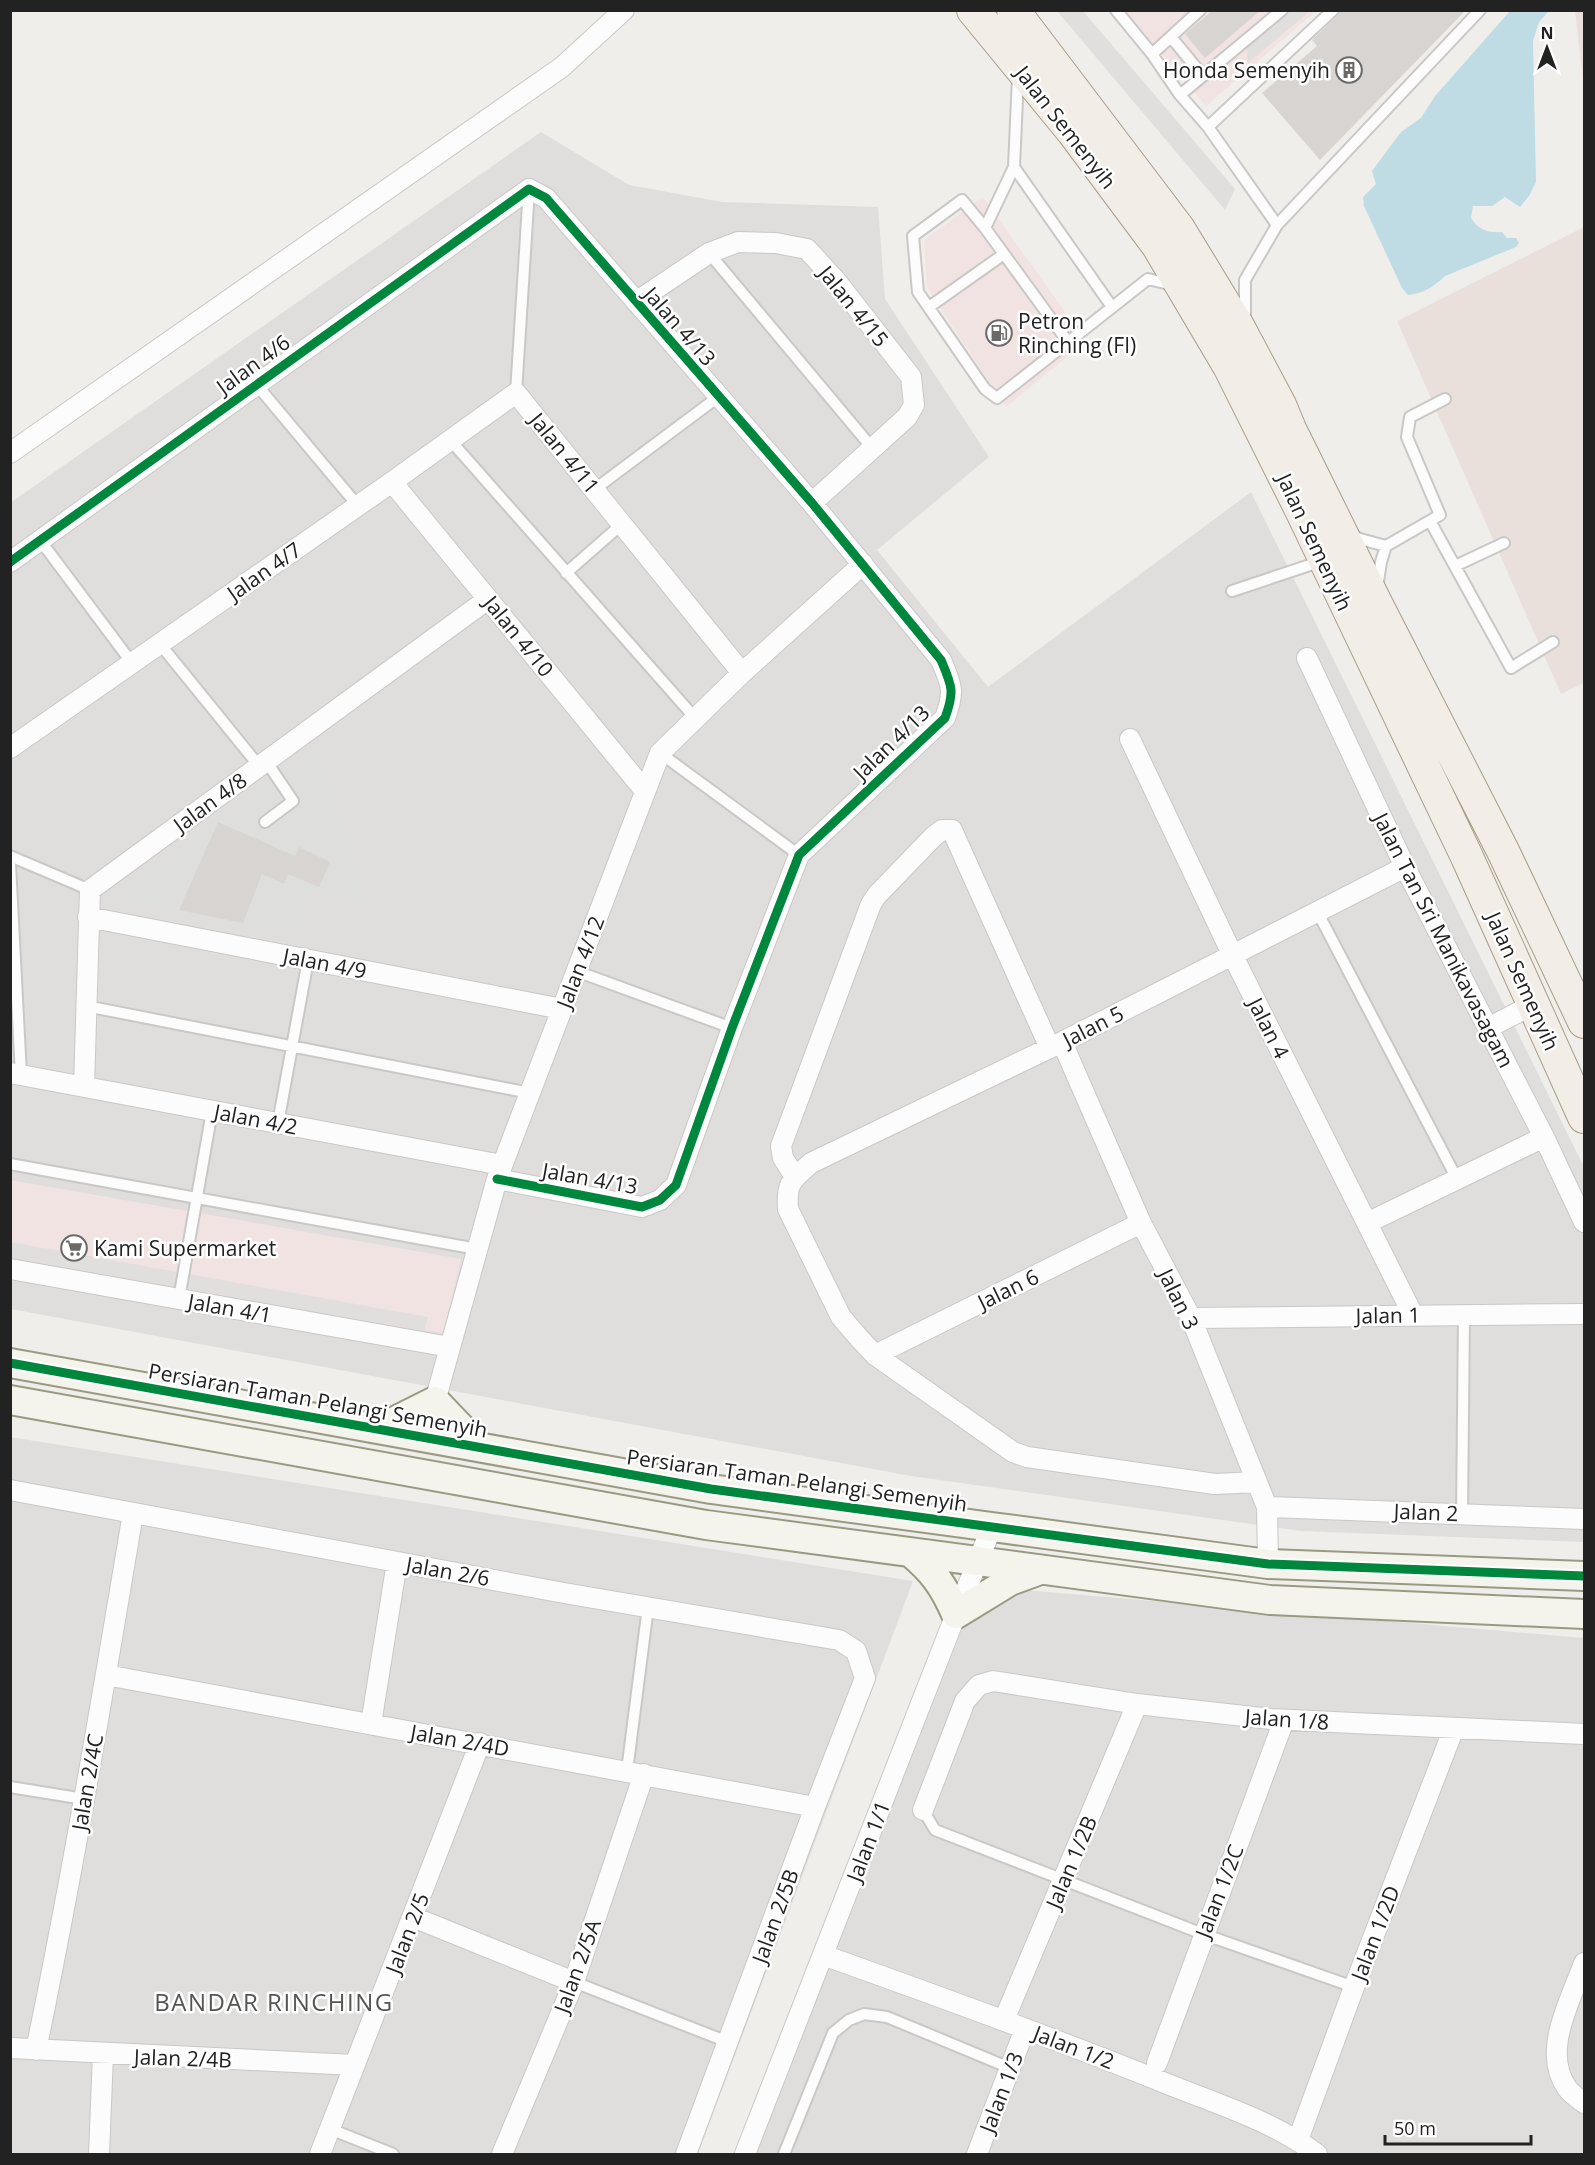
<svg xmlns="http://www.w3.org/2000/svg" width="1595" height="2165" font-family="'Open Sans',sans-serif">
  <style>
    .residential { fill: #dfdedc }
    .commercial { fill: #f1e3e1 }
    .religious { fill: #dededc }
    .military { fill: #eae0db }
    .parking { fill: #e0dfde }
    .water { fill: #bfdbe3 }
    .building { fill: #d7d4d2 }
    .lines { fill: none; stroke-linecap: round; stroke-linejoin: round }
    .lane-casing { stroke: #c9c8c7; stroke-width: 14 }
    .street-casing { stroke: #c9c8c7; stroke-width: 22 }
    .secondary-casing { stroke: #999a82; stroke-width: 32 }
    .primary-casing { stroke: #a79c86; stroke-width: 34 }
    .lane { stroke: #fdfcfc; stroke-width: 10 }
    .street { stroke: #fdfcfc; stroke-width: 20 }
    .secondary { stroke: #f4f4ed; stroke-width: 28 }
    .primary { stroke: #f3ede7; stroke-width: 32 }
    .cycleway-casing { stroke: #fff; stroke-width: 13 }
    .cycleway { stroke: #00873e; stroke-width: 9 }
    .labels { text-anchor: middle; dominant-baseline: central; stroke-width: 5; stroke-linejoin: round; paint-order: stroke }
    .poi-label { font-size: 21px; fill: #222; stroke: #fff; text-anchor: start }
    .street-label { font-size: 21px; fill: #222; stroke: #fff }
    .quarter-label { font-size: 24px; letter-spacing: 1.5px; fill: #555; stroke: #fff }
  </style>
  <rect width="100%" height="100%" fill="#f0eeeb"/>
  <!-- residential -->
  <path class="residential" d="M541 132 629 185 722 202 878 207 885 299 989 457 877 550 988 687 1251 492 1584 1167V1542L1301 1531 911 1476 11 1309 10 503Z
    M10 1437 913 1581 698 2154H11Z
    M979 1586 1584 1638V2154H755Z"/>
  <!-- commercial -->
  <path class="commercial" d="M1125 11H1316L1206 106Z
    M983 197 1086 341 1006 407 927 288 924 240Z
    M10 1180 461 1259 443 1333 11 1260Z"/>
  <!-- religious -->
  <path class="religious" d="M317 746 369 905 310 890 297 934 180 910 177 914 112 897Z"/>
  <!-- military -->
  <path class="military" d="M1575 11H1584V88Z
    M1584 227V683L1561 694 1397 321Z"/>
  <!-- parking -->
  <path class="parking" d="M1057 11H1083L1235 189 1225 210Z
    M1287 11H1310L1248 63 1247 45Z
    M10 1242 428 1317 423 1337 11 1262Z"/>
  <!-- water -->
  <path class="water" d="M1510 11H1549L1539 22 1533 41 1536 182 1529 196 1520 207 1505 197 1492 206H1473L1471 218C1479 230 1487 233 1502 232L1507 238H1516L1519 243 1516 247 1445 276C1435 286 1422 294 1408 295L1402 288 1364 206 1363 197 1376 184 1372 171 1401 132 1421 118 1435 96Z"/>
  <!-- building -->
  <path class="building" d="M1213 10H1261L1205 58 1185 34Z
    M1340 10H1466L1320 160 1262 93 1317 46 1312 40 1338 15Z
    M218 822 295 856 299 847 330 862 319 887 288 874 284 884 262 874 243 923 179 910Z"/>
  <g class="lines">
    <!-- lane casing -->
    <g class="lane-casing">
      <path id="lane" d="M1116 10 1152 54 1180 95 1208 127 1277 225 1245 280V319
        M1171 37 1203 76
        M1152 54 1200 10
        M1180 95 1282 10
        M1208 127 1333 10
        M1014 167 1112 307
        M1277 225 1480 10
        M985 228 1014 167 1018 76
        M709 253 873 449
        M929 307 1004 254
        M1068 342 985 228 962 200 913 236 918 292 985 389 997 398 1148 279 1173 285
        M256 384 358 506
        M516 393 529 189
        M451 441 695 718
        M595 489 718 397
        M1430 521 1511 668 1553 642
        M1350 534 1360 539 1386 546
        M40 540 132 663
        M1455 566 1504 543
        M566 573 622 524
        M1377 588 1381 562 1386 546 1440 515 1407 437 1410 417 1445 399
        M1232 591 1322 561
        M160 644 259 766
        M660 753 799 855
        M265 822 293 801 266 761
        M10 856 90 890
        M10 864 21 1075
        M1318 913 1457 1179
        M576 971 732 1028
        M86 1006 530 1093
        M278 1123 308 960
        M10 1164 477 1249
        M179 1299 212 1111
        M1462 1514 1464 1315
        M627 1771 648 1607
        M10 1787 84 1799
        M923 1810 935 1830 1203 1934 1354 1987
        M574 1982 728 2042
        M330 2129 393 2154
        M784 2154 833 2033 849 2020 864 2014 887 2017 1010 2068"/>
    </g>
    <!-- street casing -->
    <g class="street-casing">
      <path id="street" d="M636 302 709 253 738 242 776 243 807 249 837 282 911 377 914 405 907 417 812 503
        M10 453 562 67 624 10
        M392 482 645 791
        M10 562 529 189 546 198 812 503 941 660C952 686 955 691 945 718L799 855 732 1028 676 1185 660 1200 642 1207 497 1179
        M1307 658 1405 867 1544 1137 1584 1222
        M1130 739 1233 956 1413 1315
        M10 748 392 482 516 393 742 673
        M88 917 562 1009
        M1488 1028 1534 1004
        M1062 1042 1141 1223 1191 1318 1267 1507 1268 1564
        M10 1073 502 1165
        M84 1087 90 890 488 599
        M795 1177 783 1158 781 1146 871 904 877 895 934 836 942 830H952L1050 1048
        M1367 1223 1544 1137
        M10 1269 450 1347
        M1191 1318 1584 1314
        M875 1355 1141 1223
        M425 1437 497 1179 660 753 742 673 863 564
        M1257 1482 1215 1484 1027 1457 1013 1452 875 1355 859 1338 841 1317 788 1209C786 1182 792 1180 811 1163L1062 1042 1405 867
        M10 1490 564 1593 839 1640 856 1651 865 1678 815 1807 686 2154
        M1267 1507 1584 1519
        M106 1675 815 1807
        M371 1724 397 1562
        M923 1810 965 1701 979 1685 993 1681 1137 1704 1271 1719 1584 1734
        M413 1917 574 1982
        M823 1955C938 1996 1052 2037 1165 2083 1217 2104 1273 2121 1317 2154
        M1584 1963C1571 2000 1541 2051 1567 2088 1571 2094 1579 2099 1584 2103
        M1004 2020 1137 1704
        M10 2048 355 2065
        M36 2050C73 1872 103 1693 133 1513
        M1157 2063 1284 1720
        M1298 2140 1354 1987 1454 1728
        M99 2154 103 2054
        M320 2154 480 1743
        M502 2154 574 1982 644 1774
        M745 2154 956 1614 992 1527
        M977 2154 1025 2029"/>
    </g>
    <!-- secondary casing -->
    <g class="secondary-casing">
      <path id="secondary" d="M10 1363 711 1489 992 1527 1268 1564 1584 1576
        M10 1400 706 1525 1270 1600 1584 1614
        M374 1424 393 1422 435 1401 479 1447
        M910 1552C933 1571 944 1586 956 1614L1010 1581 1040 1570"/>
    </g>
    <!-- primary casing -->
    <g class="primary-casing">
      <path id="primary" d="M973 10 1073 132 1158 246 1229 366 1302 512 1467 857 1584 1117
        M1013 10 1179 229 1238 326 1280 405 1290 429 1376 603 1503 851 1584 1022"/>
    </g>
    <!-- lane -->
    <use href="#lane" class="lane"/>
    <!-- street -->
    <use href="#street" class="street"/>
    <!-- secondary -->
    <use href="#secondary" class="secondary"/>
    <!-- primary -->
    <use href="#primary" class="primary"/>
    <!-- cycleway casing -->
    <g class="cycleway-casing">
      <path id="cycleway" d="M10 562 529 189 546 198 812 503 941 660C952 686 955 691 945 718L799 855 732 1028 676 1185 660 1200 642 1207 497 1179
        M10 1363 711 1489 992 1527 1268 1564 1584 1576"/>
    </g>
    <!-- cycleway -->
    <use href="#cycleway" class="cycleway"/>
  </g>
  <!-- icons -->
  <defs>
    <g id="building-ring" transform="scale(1.35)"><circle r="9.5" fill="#fff" stroke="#6a6968" stroke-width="1.5"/><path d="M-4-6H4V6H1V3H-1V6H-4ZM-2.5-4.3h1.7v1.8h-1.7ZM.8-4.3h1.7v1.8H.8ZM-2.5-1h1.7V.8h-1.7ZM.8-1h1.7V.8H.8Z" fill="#6a6968"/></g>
    <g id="fuel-ring" transform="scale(1.35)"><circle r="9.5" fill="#fff" stroke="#6a6968" stroke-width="1.5"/><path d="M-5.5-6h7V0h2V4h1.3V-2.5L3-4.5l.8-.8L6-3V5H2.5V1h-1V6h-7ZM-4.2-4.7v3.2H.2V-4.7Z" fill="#6a6968"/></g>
    <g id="supermarket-ring" transform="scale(1.35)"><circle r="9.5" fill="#fff" stroke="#6a6968" stroke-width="1.5"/><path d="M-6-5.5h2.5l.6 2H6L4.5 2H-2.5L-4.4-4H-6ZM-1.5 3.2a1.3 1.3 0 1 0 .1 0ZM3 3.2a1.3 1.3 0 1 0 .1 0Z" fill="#6a6968"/></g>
  </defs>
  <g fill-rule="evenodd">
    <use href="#building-ring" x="1349" y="70"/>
    <use href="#fuel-ring" x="999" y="333"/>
    <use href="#supermarket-ring" x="74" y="1248"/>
  </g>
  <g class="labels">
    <!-- poi labels -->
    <g class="poi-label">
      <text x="1330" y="70" text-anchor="end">Honda Semenyih</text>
      <text x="1018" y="321">Petron<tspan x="1018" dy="24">Rinching (FI)</tspan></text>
      <text x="94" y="1248">Kami Supermarket</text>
    </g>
    <!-- street labels -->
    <g class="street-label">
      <text transform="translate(1066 127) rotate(52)">Jalan Semenyih</text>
      <text transform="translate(854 306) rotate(51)">Jalan 4/15</text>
      <text transform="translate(680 326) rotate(49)">Jalan 4/13</text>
      <text transform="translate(253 364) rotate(-36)">Jalan 4/6</text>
      <text transform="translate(565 453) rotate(51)">Jalan 4/11</text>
      <text transform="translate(1315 542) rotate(65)">Jalan Semenyih</text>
      <text transform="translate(264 571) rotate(-35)">Jalan 4/7</text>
      <text transform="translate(519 636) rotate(51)">Jalan 4/10</text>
      <text transform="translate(891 742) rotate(-44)">Jalan 4/13</text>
      <text transform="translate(210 802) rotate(-36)">Jalan 4/8</text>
      <text transform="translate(1444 940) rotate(63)">Jalan Tan Sri Manikavasagam</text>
      <text transform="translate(580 962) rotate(-69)">Jalan 4/12</text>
      <text transform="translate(325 963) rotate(11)">Jalan 4/9</text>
      <text transform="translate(1523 981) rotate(66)">Jalan Semenyih</text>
      <text transform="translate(1093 1026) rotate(-27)">Jalan 5</text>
      <text transform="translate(1269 1028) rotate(63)">Jalan 4</text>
      <text transform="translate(256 1119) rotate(11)">Jalan 4/2</text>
      <text transform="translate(590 1178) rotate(10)">Jalan 4/13</text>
      <text transform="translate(1008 1289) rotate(-26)">Jalan 6</text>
      <text transform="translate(1179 1299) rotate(64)">Jalan 3</text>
      <text transform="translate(230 1308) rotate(10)">Jalan 4/1</text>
      <text transform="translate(1388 1315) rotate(-1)">Jalan 1</text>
      <text transform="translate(318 1400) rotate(10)">Persiaran Taman Pelangi Semenyih</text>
      <text transform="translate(797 1480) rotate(8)">Persiaran Taman Pelangi Semenyih</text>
      <text transform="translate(1426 1512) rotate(2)">Jalan 2</text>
      <text transform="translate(448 1571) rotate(10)">Jalan 2/6</text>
      <text transform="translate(1287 1719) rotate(4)">Jalan 1/8</text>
      <text transform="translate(460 1740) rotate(10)">Jalan 2/4D</text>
      <text transform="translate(87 1782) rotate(-80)">Jalan 2/4C</text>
      <text transform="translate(868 1841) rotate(-69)">Jalan 1/1</text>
      <text transform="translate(1071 1862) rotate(-67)">Jalan 1/2B</text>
      <text transform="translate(1219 1891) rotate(-69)">Jalan 1/2C</text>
      <text transform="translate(775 1916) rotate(-70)">Jalan 2/5B</text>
      <text transform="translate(407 1933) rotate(-69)">Jalan 2/5</text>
      <text transform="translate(1375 1933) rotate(-69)">Jalan 1/2D</text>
      <text transform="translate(577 1966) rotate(-70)">Jalan 2/5A</text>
      <text transform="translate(1074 2047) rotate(21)">Jalan 1/2</text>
      <text transform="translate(183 2058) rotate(2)">Jalan 2/4B</text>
      <text transform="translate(1001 2092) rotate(-69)">Jalan 1/3</text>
    </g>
    <!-- quarter labels -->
    <g class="quarter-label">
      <text x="274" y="2001">BANDAR RINCHING</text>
    </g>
  </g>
  <!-- border -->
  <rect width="1595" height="2165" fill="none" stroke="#222222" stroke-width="24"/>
  <!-- north arrow -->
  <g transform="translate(1547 48)" stroke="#ffffff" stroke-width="4.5" paint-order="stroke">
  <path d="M0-4.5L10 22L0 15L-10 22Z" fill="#222222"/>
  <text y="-9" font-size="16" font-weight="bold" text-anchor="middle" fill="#222222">N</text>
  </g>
  <!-- scale -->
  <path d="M1385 2135v9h146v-9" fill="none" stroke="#222222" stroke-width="3"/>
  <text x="1394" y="2135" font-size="18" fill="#222222" stroke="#ffffff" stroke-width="4.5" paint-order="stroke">50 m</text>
</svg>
